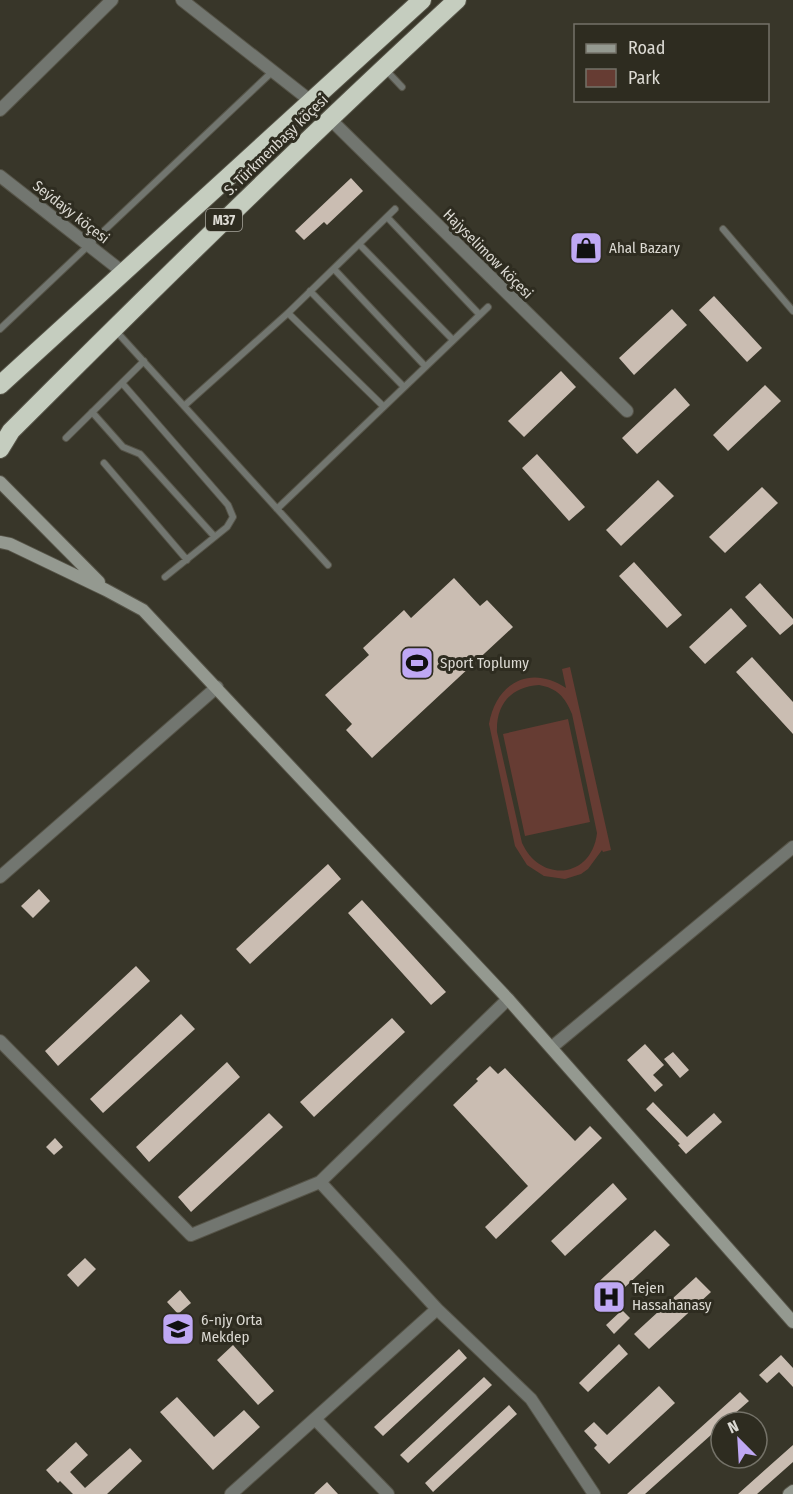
<svg xmlns="http://www.w3.org/2000/svg" width="793" height="1494" font-family="'Fira Sans Condensed',sans-serif">
  <style>
    .green { fill: #663c33; fill-rule: evenodd }
    .building { fill: #cabdb2 }
    .lines { fill: none; stroke-linecap: round; stroke-linejoin: round }
    .lane-casing { stroke: #565448; stroke-width: 8 }
    .street-casing { stroke: #565448; stroke-width: 14 }
    .secondary-casing { stroke: #565448; stroke-width: 14 }
    .highway-casing { stroke: #565448; stroke-width: 20 }
    .lane { stroke: #727670; stroke-width: 6 }
    .street { stroke: #727670; stroke-width: 12 }
    .secondary { stroke: #949990; stroke-width: 12 }
    .highway { stroke: #c5cdbf; stroke-width: 18 }
    .labels { text-anchor: middle; dominant-baseline: central; stroke-width: 6; stroke-linejoin: round; paint-order: stroke }
    .shield { fill: #2e2c20; stroke: #a8a69d; stroke-width: 1.5 }
    .shield-label { font-size: 14px; font-weight: bold; fill: #dcdad3 }
    .street-label { font-size: 15px; fill: #dcdad3; stroke: #2e2c20 }
    .poi-label { font-size: 15px; fill: #dcdad3; stroke: #2e2c20; text-anchor: start }
  </style>
  <rect width="100%" height="100%" fill="#383629"/>
  <!-- green -->
  <path class="green" d="M570 667 611 850 603 852 602 850 588 869 581 874 565 879 544 876 527 865 515 846 489 724C496 683 530 664 566 688L562 669ZM539 685C557 688 565 697 572 714L597 833C592 878 541 884 522 843L497 732C496 704 511 687 539 685Z
    M568 719 590 822 525 836 503 734Z"/>
  <!-- building -->
  <path class="building" d="M351 178 363 191 327 225 324 222 304 240 295 231Z
    M714 296 762 348 747 362 699 310Z
    M672 309 687 325 634 375 619 358Z
    M561 371 576 387 524 437 508 421Z
    M765 385 781 401 728 451 713 435Z
    M675 388 690 405 637 454 622 438Z
    M537 454 585 507 569 521 522 468Z
    M658 480 674 496 621 546 606 530Z
    M762 487 778 503 725 553 709 537Z
    M634 562 682 615 667 628 619 576Z
    M454 578 480 606 487 600 513 627 372 758 346 730 352 724 325 695 369 655 363 648 404 610 411 618Z
    M760 583 793 619V624L780 635 745 597Z
    M731 608 747 626 705 664 689 647Z
    M752 657 793 702V734L736 672Z
    M328 864 341 879 250 964 236 949Z
    M39 889 50 901 33 918 21 906Z
    M362 900 446 992 431 1005 348 913Z
    M136 966 150 981 58 1066 45 1051Z
    M181 1014 195 1029 103 1113 90 1099Z
    M392 1018 405 1032 314 1117 300 1102Z
    M645 1044 664 1065 653 1075 663 1085 655 1092 627 1060Z
    M673 1052 689 1070 680 1078 664 1059Z
    M227 1062 240 1077 149 1162 136 1147Z
    M490 1066 498 1074 505 1068 575 1141 590 1126 602 1138 496 1239 485 1227 528 1186 453 1105 478 1081 476 1079Z
    M653 1102 687 1137 714 1113 722 1122 686 1154 678 1145 680 1144 646 1109Z
    M269 1113 283 1127 191 1212 178 1197Z
    M55 1138 63 1147 54 1155 46 1147Z
    M613 1183 627 1199 565 1256 551 1241Z
    M655 1230 670 1245 608 1303 593 1287Z
    M85 1258 96 1269 78 1287 67 1275Z
    M696 1277 711 1292 649 1349 634 1334Z
    M180 1290 191 1303 178 1314 167 1302Z
    M622 1310 630 1318 614 1334 606 1325Z
    M619 1344 628 1354 588 1392 579 1383Z
    M233 1345 274 1391 258 1405 217 1360Z
    M459 1349 467 1358 383 1436 374 1427Z
    M781 1355 793 1368V1387L779 1372 767 1383 759 1375Z
    M484 1377 492 1385 408 1463 400 1455Z
    M659 1386 675 1403 609 1464 594 1448 597 1445 584 1431 594 1422 607 1435Z
    M740 1392 749 1401 725 1422H721V1426L645 1494H627Z
    M177 1397 214 1437 244 1410 260 1427 213 1470 160 1412Z
    M509 1405 517 1414 433 1492 425 1483Z
    M76 1442 88 1455 70 1472 85 1488 130 1448 142 1461 107 1494H73L60 1481 58 1483 46 1470Z
    M793 1445V1462L757 1494H738Z
    M327 1482 338 1494H314Z"/>
  <g class="lines">
    <!-- lane casing -->
    <g class="lane-casing">
      <path id="lane" d="M386 70 402 87
        M387 217 479 314
        M723 229 793 311
        M359 244 453 340
        M334 269 425 366
        M310 291 404 387
        M288 313 383 406
        M0 329 273 71
        M116 331 328 565
        M122 383 228 505 233 517 227 527 165 577
        M184 406 288 313 395 209
        M92 412 123 447 140 454 214 536
        M66 438 144 361
        M104 463 187 560
        M277 509 488 307"/>
    </g>
    <!-- street casing -->
    <g class="street-casing">
      <path id="street" d="M182 0 312 102
        M0 110 112 0
        M329 118 627 411
        M0 176 124 273
        M0 877 217 687
        M0 1041 191 1235 320 1182
        M552 1047 793 847
        M437 1309 531 1399 594 1494
        M315 1419 388 1494
        M231 1494 437 1309 320 1182 508 999"/>
    </g>
    <!-- secondary casing -->
    <g class="secondary-casing">
      <path id="secondary" d="M0 482 99 582
        M0 542 10 544 106 590 143 610 508 999 793 1322
        M789 1494 793 1491"/>
    </g>
    <!-- highway casing -->
    <g class="highway-casing">
      <path id="highway" d="M0 385 422 0
        M0 449 11 431C157 285 305 140 457 0"/>
    </g>
    <!-- lane -->
    <use href="#lane" class="lane"/>
    <!-- street -->
    <use href="#street" class="street"/>
    <!-- secondary -->
    <use href="#secondary" class="secondary"/>
    <!-- highway -->
    <use href="#highway" class="highway"/>
  </g>
  <!-- icons -->
  <defs>
    <g id="shop-square" transform="scale(1.725)"><rect x="-9" y="-9" width="18" height="18" rx="4" fill="#bfa8f4" stroke="#2e2c20"/><path d="M-5-2.5h2.3a2.7 3.5 0 0 1 5.4 0H5L5.5 6h-11ZM-1.5-2.5h3a1.5 2.3 0 0 0-3 0Z" fill="#111"/></g>
    <g id="stadium-square" transform="scale(1.725)"><rect x="-9" y="-9" width="18" height="18" rx="4" fill="#bfa8f4" stroke="#2e2c20"/><path d="M0-5a6.5 5 0 1 0 0 10a6.5 5 0 1 0 0-10ZM-3.5-1.8h7v3.6h-7Z" fill="#111"/></g>
    <g id="hospital-square" transform="scale(1.725)"><rect x="-9" y="-9" width="18" height="18" rx="4" fill="#bfa8f4" stroke="#2e2c20"/><path d="M-5-5h3v3.5h4V-5h3V5h-3V1.5h-4V5h-3Z" fill="#111"/></g>
    <g id="school-square" transform="scale(1.725)"><rect x="-9" y="-9" width="18" height="18" rx="4" fill="#bfa8f4" stroke="#2e2c20"/><path d="M0-5L7-2L0 1L-7-2ZM-4 1L0 2.5L4 1V4Q0 6-4 4Z" fill="#111"/></g>
  </defs>
  <g fill-rule="evenodd">
    <use href="#shop-square" x="586" y="248"/>
    <use href="#stadium-square" x="417" y="663"/>
    <use href="#hospital-square" x="609" y="1297"/>
    <use href="#school-square" x="178" y="1329"/>
  </g>
  <g class="labels">
    <!-- shield labels -->
    <rect class="shield" x="206" y="209" width="36" height="22" rx="4.5"/>
    <g class="shield-label">
      <text x="224" y="220">M37</text>
    </g>
    <!-- street labels -->
    <g class="street-label">
      <text transform="translate(276 145) rotate(-44)">S. Türkmenbaşy köçesi</text>
      <text transform="translate(71 212) rotate(38)">Seýdaýy köçesi</text>
      <text transform="translate(488 254) rotate(45)">Hajyselimow köçesi</text>
    </g>
    <!-- poi labels -->
    <g class="poi-label">
      <text x="609" y="248">Ahal Bazary</text>
      <text x="440" y="663">Sport Toplumy</text>
      <text x="632" y="1288">Tejen<tspan x="632" dy="17">Hassahanasy</tspan></text>
      <text x="201" y="1320">6-njy Orta<tspan x="201" dy="17">Mekdep</tspan></text>
    </g>
  </g>
  <!-- legend -->
  <rect x="574" y="24" width="195" height="78" fill="#2e2c20" stroke="#747268" stroke-width="1.5"/>
  <rect x="586" y="44" width="30" height="9" fill="#949990" stroke="#747268" stroke-width="1.5"/>
  <text x="628" y="54" font-size="18" fill="#dcdad3">Road</text>
  <rect x="586" y="69" width="30" height="18" fill="#663c33" stroke="#747268" stroke-width="1.5"/>
  <text x="628" y="84" font-size="18" fill="#dcdad3">Park</text>
  <!-- north arrow -->
  <g transform="translate(739 1440) rotate(336)"><circle r="28" fill="#2e2c20" stroke="#747268" stroke-width="1.5"/>
  <path d="M0-4.5L10 22L0 15L-10 22Z" fill="#bfa8f4"/>
  <text y="-9" font-size="16" font-weight="bold" text-anchor="middle" fill="#dcdad3">N</text>
  </g>
</svg>
